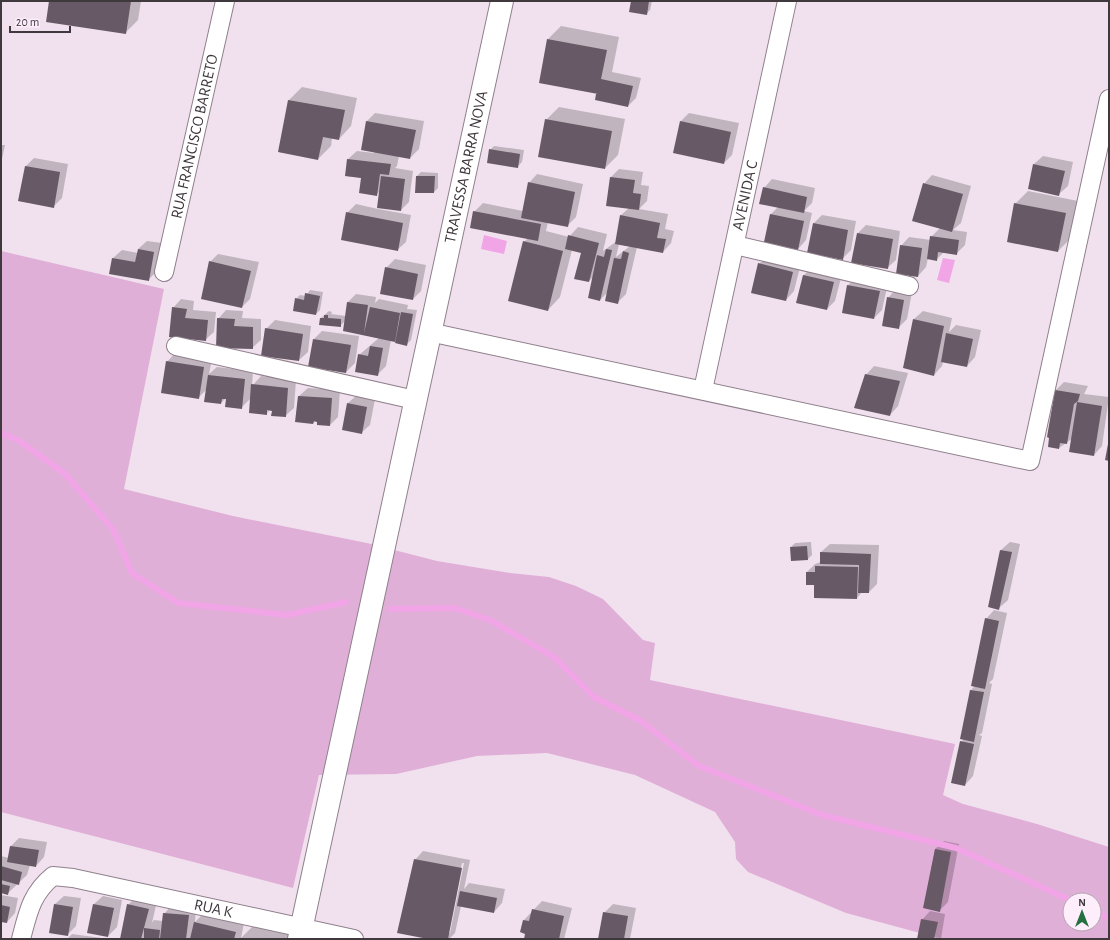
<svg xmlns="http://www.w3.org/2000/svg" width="1110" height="940" font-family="'Alegreya Sans',sans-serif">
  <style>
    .green { fill: #e0afd8; fill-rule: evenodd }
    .water { fill: #f1a5e6 }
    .shadow { fill: #0003; fill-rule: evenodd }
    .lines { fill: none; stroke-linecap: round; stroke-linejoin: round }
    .stream { stroke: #f1a5e6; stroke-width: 6 }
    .building { fill: #675965 }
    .minor-casing { stroke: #8f808c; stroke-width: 20 }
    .tertiary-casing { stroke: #8f808c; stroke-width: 24 }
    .minor { stroke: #fff; stroke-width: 18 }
    .tertiary { stroke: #fff; stroke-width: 22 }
    .labels { text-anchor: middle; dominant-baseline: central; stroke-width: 4; stroke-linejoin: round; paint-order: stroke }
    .street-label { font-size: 16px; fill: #3f393e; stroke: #feeefb }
  </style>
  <rect width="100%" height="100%" fill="#f1e1ee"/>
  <!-- green -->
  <path class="green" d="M1 251 164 289 124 489 233 516 367 543 437 561 510 573 549 577 576 586 603 599 643 640 655 643 650 680 955 744 943 795 963 804 1037 824 1109 847V939H942L846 913 748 872 736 859 735 842 715 812 635 775 547 753 477 756 396 774 319 775 293 888 1 812ZM1070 900H1094V924H1070Z"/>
  <!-- water -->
  <path class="water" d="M484 235 507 241 504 254 481 249Z
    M943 258 955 260 949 283 937 280Z"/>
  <!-- shadow -->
  <path class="shadow" d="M50 1H141L138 20 125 33Z
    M632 1H652L650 10 646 14Z
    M561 26 619 37 612 72 641 78 636 98 628 106 598 93 540 82 548 39Z
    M302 87 357 98 351 126 339 139 332 138 331 146 318 159 279 152 289 100Z
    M559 107 625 119 618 155 605 168 546 120Z
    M375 113 424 121 419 149 410 158 399 156 397 166 395 168 413 171 409 202 401 210 378 207V209L411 215 406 242 397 250 347 213 356 204 378 209 380 191 377 194 363 178 346 176 348 159 357 151 374 153 367 121Z
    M689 113 739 123 732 155 724 163 681 121Z
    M1 145H5L1 164Z
    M494 146 524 150 522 162 518 166 490 150Z
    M1043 156 1073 162 1068 186 1059 194 1034 164Z
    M34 158 68 164 62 198 53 207 19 201 26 166Z
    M619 169 643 172 641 185 649 186 647 201 639 209 668 214 665 229 674 231 671 243 663 252 637 247 626 294 617 303 608 292 600 300 593 277 589 281 582 252 572 250 560 297 548 310 524 242 528 238 474 212 483 203 523 211 529 183 537 174 583 184 576 217 567 226 548 222 546 231 569 237 578 227 607 234 603 251 617 241 621 215 629 208 611 177ZM619 244 630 246 616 257Z
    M421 172 438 173V188L434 192 417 176Z
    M932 175 971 186 961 223 953 230 967 232 965 245 956 254 944 252 936 260 928 258 926 267 918 276 901 246 909 237 931 240V237L940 228 924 184Z
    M772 179 815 188 812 203 804 211 812 213 806 240 798 249 765 242 771 214 778 207 764 188Z
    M1028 191 1078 201 1071 238 1058 251 1015 204Z
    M822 215 856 221 851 250 842 259 814 223Z
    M866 225 900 231 896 260 887 268 858 233Z
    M147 241 162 243 157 271 148 280 113 258 122 250 138 253V249Z
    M218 254 259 262 250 299 242 307 210 262Z
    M767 256 801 263 794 291 786 300 759 264Z
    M395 259 426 265 421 291 413 299 386 268Z
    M812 267 842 274 835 301 827 309 797 302 804 275Z
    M857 277 888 283 882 310 874 318 848 285Z
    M896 289 912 292 907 319 898 328 888 298Z
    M310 290 323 292 320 310 316 314 296 299 300 295 306 296Z
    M356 294 376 297 375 303 379 299 408 305 407 309 417 310 411 340 407 344 397 338 395 340H391L386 366 377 375 359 355 380 337 344 330 345 321 340 326 320 324 321 318 329 311 332 312 331 314 346 316 348 302Z
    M181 299 194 301 193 310 216 312 214 332 205 340 173 308Z
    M226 310 243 311 242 318 261 319V340L252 348 218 319Z
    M923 311 952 318 949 332 956 325 981 330 975 357 967 366 943 362 942 366 934 375 914 319Z
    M275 320 311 326 308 352 299 360 266 329Z
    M322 331 359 336 355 363 346 372 314 339Z
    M175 353 212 359 209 374 217 367 253 371 252 386 261 376 296 380 294 408 285 416 273 410H270L266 414 251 398 241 408 227 397 221 403 207 389 198 398 167 362Z
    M874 366 908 373 898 406 890 415 866 375Z
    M1064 382 1088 386 1084 394 1109 397 1102 446 1094 455 1073 438 1059 448 1056 390Z
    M308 388 340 390 338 417 330 425 318 421 313 423 299 396Z
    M357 395 375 399 370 425 361 433 348 403Z
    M811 542 812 555 808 559 791 547 795 543Z
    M1010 542 1020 544 1008 600 999 608 1001 550Z
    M830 544 879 545 877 584 869 592H862L857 598 807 572 815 564 821 562V552Z
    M994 610 1007 613 993 679 989 683 992 684 982 733 979 735 982 736 973 776 965 785 961 742 964 739 971 690 975 686 986 619Z
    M19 838 47 842 44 857 36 866 30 865 27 875 7 894 1 892V856L9 858 11 846Z
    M944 841 959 844 948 902 939 911 924 908 935 849Z
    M423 851 470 860 464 889 469 883 505 889 502 903 494 912 461 906 455 933 449 939H434L415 860ZM462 863H464L450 933H448Z
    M1 895 18 898 15 913 7 922 1 921Z
    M64 896 81 898 76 926 67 935 51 932 55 904Z
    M103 896 122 900 117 927 108 936 94 904Z
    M137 896 157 901 152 923 154 920 163 921 164 914 172 905 196 907 195 922 203 914 244 923 241 938 254 925 298 933 297 939H121L128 905Z
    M542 901 572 908 564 939H525L526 933 524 920Z
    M613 904 636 908 630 939H599L604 913Z
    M930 911 945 914 941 939H918L922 920Z
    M72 934 109 939H67Z"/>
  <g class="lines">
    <!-- stream -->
    <path class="stream" d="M1 433 18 440 64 473 113 529 132 573 178 603 287 615 346 602
      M391 609 455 608 490 620 554 657 594 697 641 721 699 766 822 815 956 848 1070 900
      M1094 911 1109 918"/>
  </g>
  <!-- building -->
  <path class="building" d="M49 1H131L126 34 46 22Z
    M631 1H649L647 15 629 12Z
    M547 39 607 50 601 79 633 86 628 107 595 100 596 94H598L539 83Z
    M288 100 345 110 339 140 323 137 318 160 278 152Z
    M545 119 612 131 605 169 538 157Z
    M366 121 416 130 410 159 361 150Z
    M680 121 731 132 724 164 673 153Z
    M489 149 520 154 518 168 487 163Z
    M347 159 391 164 389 175 380 174 377 196 359 193 361 178 345 176Z
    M1033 164 1065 171 1059 196 1028 189Z
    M25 166 60 172 54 208 18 201Z
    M381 176 405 179 401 211 377 208Z
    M416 176H435L434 193H415Z
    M610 177 635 180 633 193 641 194 639 210 606 206Z
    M528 182 575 192 568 227 521 218Z
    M923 183 963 194 952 232 912 221Z
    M763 187 807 197 804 213 759 204Z
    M1014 203 1066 213 1058 252 1007 242Z
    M473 211 541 224 538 241 470 228Z
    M346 212 403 223 398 251 341 240Z
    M770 214 804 221 798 250 764 242Z
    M620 215 660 223 657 238 666 239 663 253 615 244Z
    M813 223 848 230 843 260 807 253Z
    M857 233 893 239 888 269 851 263Z
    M568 235 599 243 589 282 574 279 581 253 565 249Z
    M930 236 959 240 957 255 938 252 937 261 927 259Z
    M523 241 563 251 548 311 508 301Z
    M900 245 922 248 918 277 896 274Z
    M138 249 154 252 149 281 109 274 112 258 135 262Z
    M606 249 612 250 600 301 588 298 597 255 604 257Z
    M623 251 629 253 618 304 605 301 614 258 621 259Z
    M209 261 251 271 242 308 201 299Z
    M758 263 793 272 786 301 751 293Z
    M385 267 418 274 413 300 380 294Z
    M803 275 834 282 827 310 796 303Z
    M847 285 880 291 874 319 842 313Z
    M305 293 320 296 316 315 293 311 295 298 304 300Z
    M887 297 904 300 899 329 882 326Z
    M347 302 368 305 364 333 370 307 400 313 395 342 343 331Z
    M172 307 187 309 185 318 208 320 206 341 169 337Z
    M401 312 413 314 407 346 395 343Z
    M324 315H328V318L341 319V327L319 325 320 318H324Z
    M217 318 235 319 234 326 253 327V349L216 348Z
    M913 319 944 326 934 376 903 368Z
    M265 328 303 334 299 361 261 356Z
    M946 333 973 339 967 367 941 362Z
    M313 339 351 345 346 373 308 367Z
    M370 346 383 348 378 376 355 372 358 354 368 356Z
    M166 361 204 367 199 399 161 393Z
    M865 374 900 381 890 416 854 408Z
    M208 375 245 379 242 409 225 407 226 399H222L221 404 204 402Z
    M251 384 288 388 286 417 271 416 272 411 267 410V415L249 413Z
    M1055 390 1080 394 1078 401 1074 404 1067 444 1060 443 1059 449 1048 447 1049 438 1047 437Z
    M298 396 332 398 330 426 317 425V422L314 421 313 424 295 422Z
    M1077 402 1102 406 1094 456 1069 452Z
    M347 403 367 407 362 434 342 430Z
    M1108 444H1109V461L1105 460Z
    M807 546 808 560 791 561 790 547Z
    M1000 550 1012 552 999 610 988 607Z
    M820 552 871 554 869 593H858L859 565 820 564Z
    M815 566 858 567 857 599 814 598V585H806V572H815Z
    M985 618 999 621 985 689 971 686Z
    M970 690 984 692 974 742 960 739Z
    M960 741 974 744 965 786 951 783Z
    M10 846 39 850 36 867 7 862Z
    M935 849 951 852 940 912 923 908Z
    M414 859 462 868 448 939H428L397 933Z
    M1 866 22 872 19 885 1 880Z
    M1 884 10 886 8 895 1 893Z
    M460 891 497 898 494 913 457 906Z
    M54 904 73 907 68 936 49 933Z
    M93 904 114 908 108 937 87 933Z
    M127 904 149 909 141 939H120Z
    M1 905 10 907 7 923 1 922Z
    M532 909 564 916 559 939H524L525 934 520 932 523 920 529 921Z
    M603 912 628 916 624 939H598Z
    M163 913 189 915 186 939H160Z
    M921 919 938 922 934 939H917Z
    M194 922 236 932 234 939H190Z
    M144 928 160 930 159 939H144Z"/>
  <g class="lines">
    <!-- minor casing -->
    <g class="minor-casing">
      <g id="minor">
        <path d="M735 245 909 286"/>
        <path id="s1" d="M164 272 225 1"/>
        <path d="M429 332 1030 461 1109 99"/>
        <path d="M176 346 415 400"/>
        <path id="s2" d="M703 390 787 1"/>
        <path id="s3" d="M21 939C28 913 31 894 53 876L73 878 354 939"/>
      </g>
    </g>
    <!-- tertiary casing -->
    <g class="tertiary-casing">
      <g id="tertiary">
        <path id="s4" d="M299 939 502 1"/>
      </g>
    </g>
    <!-- minor -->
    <use href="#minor" class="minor"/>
    <!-- tertiary -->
    <use href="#tertiary" class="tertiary"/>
  </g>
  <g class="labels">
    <!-- street labels -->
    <g class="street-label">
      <text stroke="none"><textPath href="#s1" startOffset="139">RUA FRANCISCO BARRETO</textPath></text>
      <text stroke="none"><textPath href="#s4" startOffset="790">TRAVESSA BARRA NOVA</textPath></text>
      <text stroke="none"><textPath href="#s2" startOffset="199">AVENIDA C</textPath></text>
      <text stroke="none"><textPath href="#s3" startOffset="236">RUA K</textPath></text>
    </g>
  </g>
  <!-- border -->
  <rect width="1110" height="940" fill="none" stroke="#3f393e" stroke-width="4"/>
  <!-- north arrow -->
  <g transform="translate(1082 912)"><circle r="19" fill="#feeefb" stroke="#b2a6af"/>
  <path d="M0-3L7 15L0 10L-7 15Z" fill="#24703f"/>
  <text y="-6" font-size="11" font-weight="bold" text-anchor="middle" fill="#3f393e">N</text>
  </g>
  <!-- scale -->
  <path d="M10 26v6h60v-6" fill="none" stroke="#3f393e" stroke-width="2"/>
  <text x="16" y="26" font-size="12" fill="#3f393e" stroke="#feeefb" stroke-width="3" paint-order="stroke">20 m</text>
</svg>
